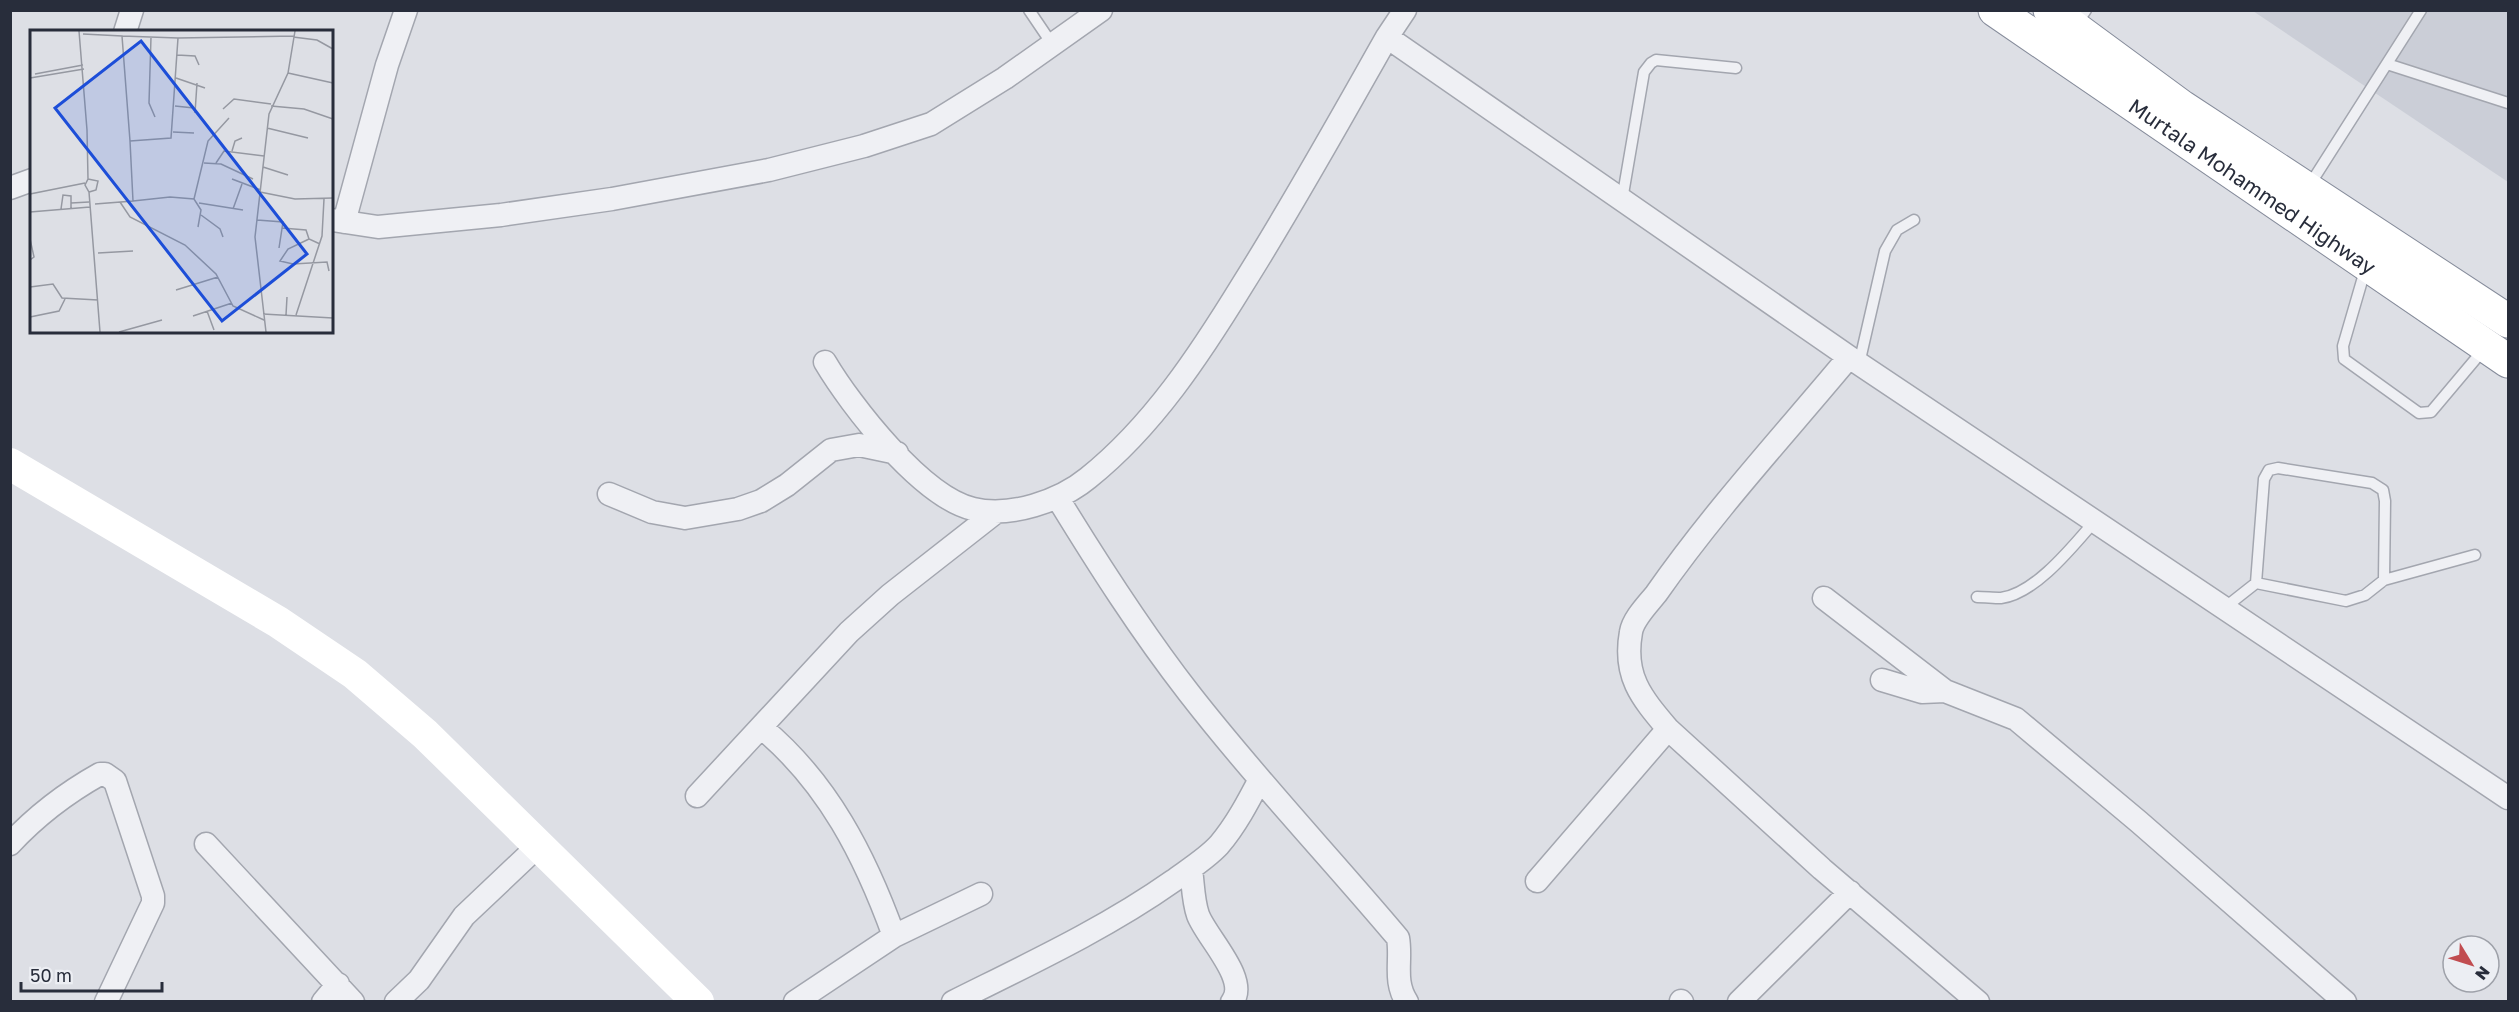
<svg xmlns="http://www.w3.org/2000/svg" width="2519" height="1012" font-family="'Golos Text',sans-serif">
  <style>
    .built { fill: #cbced7 }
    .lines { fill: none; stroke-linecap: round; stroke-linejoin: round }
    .service-casing { stroke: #a3a6af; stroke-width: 13 }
    .minor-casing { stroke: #a3a6af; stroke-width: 25 }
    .trunk-casing { stroke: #868c9b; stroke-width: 35 }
    .service { stroke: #eff0f4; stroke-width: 10 }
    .minor { stroke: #eff0f4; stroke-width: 22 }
    .secondary { stroke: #fff; stroke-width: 32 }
    .trunk { stroke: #fff; stroke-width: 33 }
    .labels { text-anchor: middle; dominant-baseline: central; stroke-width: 6; stroke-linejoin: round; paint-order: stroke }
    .street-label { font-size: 21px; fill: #282d3b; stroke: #eceef3 }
    .inset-road { fill: none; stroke: #9598a1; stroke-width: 1.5 }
    .view { fill: #1d4ed8; fill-opacity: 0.15; stroke: #1d4ed8; stroke-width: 3 }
    .inset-edge { fill: none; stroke: #282d3b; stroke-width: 3 }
  </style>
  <rect width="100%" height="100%" fill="#dddfe5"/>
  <!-- built -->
  <path class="built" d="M2253 11H2508V182Z"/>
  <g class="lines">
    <!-- service casing -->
    <g class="service-casing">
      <path id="service" d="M1029 10 1052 44
        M2076 25 2086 10
        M2387 64 2508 103
        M2309 186 2421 10
        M1622 200 1644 72 1651 63 1656 60 1736 68
        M2366 267 2343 346 2344 359 2419 413 2431 412 2484 349
        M1859 364 1885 251 1897 230 1914 220
        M2256 583 2264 479 2269 470 2278 468 2372 483 2383 490 2385 501 2384 580
        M1977 597C1985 597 1993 598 2001 598 2035 594 2073 546 2094 522
        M2223 609 2256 583 2346 601 2365 595 2384 580 2475 555"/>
    </g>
    <!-- minor casing -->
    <g class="minor-casing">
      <path id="minor" d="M1405 10 1387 37 1849 357 2508 798
        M125 32 132 10
        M10 188 32 180
        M332 220 378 227 501 215 612 199 769 170 864 146 931 124 1005 78 1101 10
        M344 222 387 65 406 10
        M1849 357C1784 435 1714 511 1656 594 1648 604 1633 619 1631 632 1623 676 1641 697 1668 729L1822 869 1978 1002
        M825 362C851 406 922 497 973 509 1010 518 1060 501 1088 478 1153 426 1200 354 1243 284 1294 203 1340 120 1387 37
        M609 494 652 512 685 518 738 509 761 501 787 485 831 450 859 445 897 453
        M1057 497C1098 564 1140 630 1189 693 1255 778 1329 856 1398 938 1402 960 1393 981 1407 1002
        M1824 598 1945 691
        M1882 680 1922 692 1945 691 2016 719 2139 822 2345 1002
        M762 728C828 783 865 856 894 936
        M697 796 849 632 890 595 996 512
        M10 844C37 815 66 793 100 774H105L115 781 153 896V903L106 1002
        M206 844 353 1002
        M1191 869C1193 883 1193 901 1198 915 1206 937 1250 980 1232 1002
        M1537 881 1668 729
        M1681 1001 1682 1002
        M323 1002 338 984
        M396 1002 419 980 464 916 538 846
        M795 1002 894 936 981 894
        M953 1002C1027 965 1105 929 1173 881 1188 870 1206 859 1219 845 1236 825 1248 802 1260 779
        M1739 1002 1850 892"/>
    </g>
    <!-- trunk casing -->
    <g class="trunk-casing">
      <g id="trunk">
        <path id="s1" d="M1995 10 2508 361"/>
        <path d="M2050 10 2182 107 2508 321"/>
      </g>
    </g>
    <!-- service -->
    <use href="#service" class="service"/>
    <!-- minor -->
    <use href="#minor" class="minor"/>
    <!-- secondary -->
    <path class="secondary" d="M10 464 278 622 355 674 425 734 698 1002"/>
    <!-- trunk -->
    <use href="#trunk" class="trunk"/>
  </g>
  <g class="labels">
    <!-- street labels -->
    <g class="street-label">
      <text stroke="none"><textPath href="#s1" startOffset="312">Murtala Mohammed Highway</textPath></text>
    </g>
  </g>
  <!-- overview -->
  <g transform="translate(30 30)">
    <rect width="303" height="303" fill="#dddfe5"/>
    <path class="inset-road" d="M49 1 57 100 58 149 55 155 59 162 66 160 68 151 58 149M53 4 92 6 100 111 103 171 65 174M92 6 148 8M121 7 119 73 125 87M263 7 287 10 303 19M147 25 165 26 169 35M258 43 303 53M5 44 53 35M0 48 54 39M146 48 175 58M145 76 164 78M241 76 274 79 303 89M193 79 204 69 241 74M165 83 167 53M237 98 278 108M143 102 164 103M100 111 141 108 148 8 264 6M202 121 205 111 212 108M174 133 191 134 223 149M186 133 194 121 234 126M233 137 258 145M202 149 231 160M59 162 70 302M230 162 265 169 303 168M0 164 55 153M164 169 178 111 199 88M103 171 140 167 164 169 171 180 168 197M90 172 100 187 155 215 186 244 203 276 234 290M41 173 59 172M169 173 213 180M31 179 33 165 41 166V178M203 179 212 154M0 182 60 177M171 185 190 199 193 207M227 190 253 192 249 218M252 198 276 200 279 209 290 214M0 209 4 227 0 230M279 209 258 219 250 231 263 234 297 232 299 241M68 223 103 221M0 257 23 254 32 268 68 270M146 260 188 247M177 281 184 300M233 284 303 288M256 285 257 267M266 285 292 206 294 169M163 286 202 273M0 287 29 281 35 269M89 302 132 290M236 302 225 207 239 84 258 43 265 1"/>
    <path class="view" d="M111 11 277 224 192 291 25 78Z"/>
    <rect width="303" height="303" class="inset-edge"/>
  </g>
  <!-- border -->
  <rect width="2519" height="1012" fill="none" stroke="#282d3b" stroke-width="24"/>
  <!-- north arrow -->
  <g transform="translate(2471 964) rotate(128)"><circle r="28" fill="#eceef3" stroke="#9ea1a9" stroke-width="1.5"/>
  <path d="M0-4.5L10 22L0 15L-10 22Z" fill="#c14c50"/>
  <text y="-9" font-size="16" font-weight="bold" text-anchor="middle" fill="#282d3b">N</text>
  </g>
  <!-- scale -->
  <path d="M21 982v9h141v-9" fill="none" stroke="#282d3b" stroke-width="3"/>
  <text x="30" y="982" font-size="18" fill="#282d3b" stroke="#eceef3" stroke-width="4.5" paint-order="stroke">50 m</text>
</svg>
